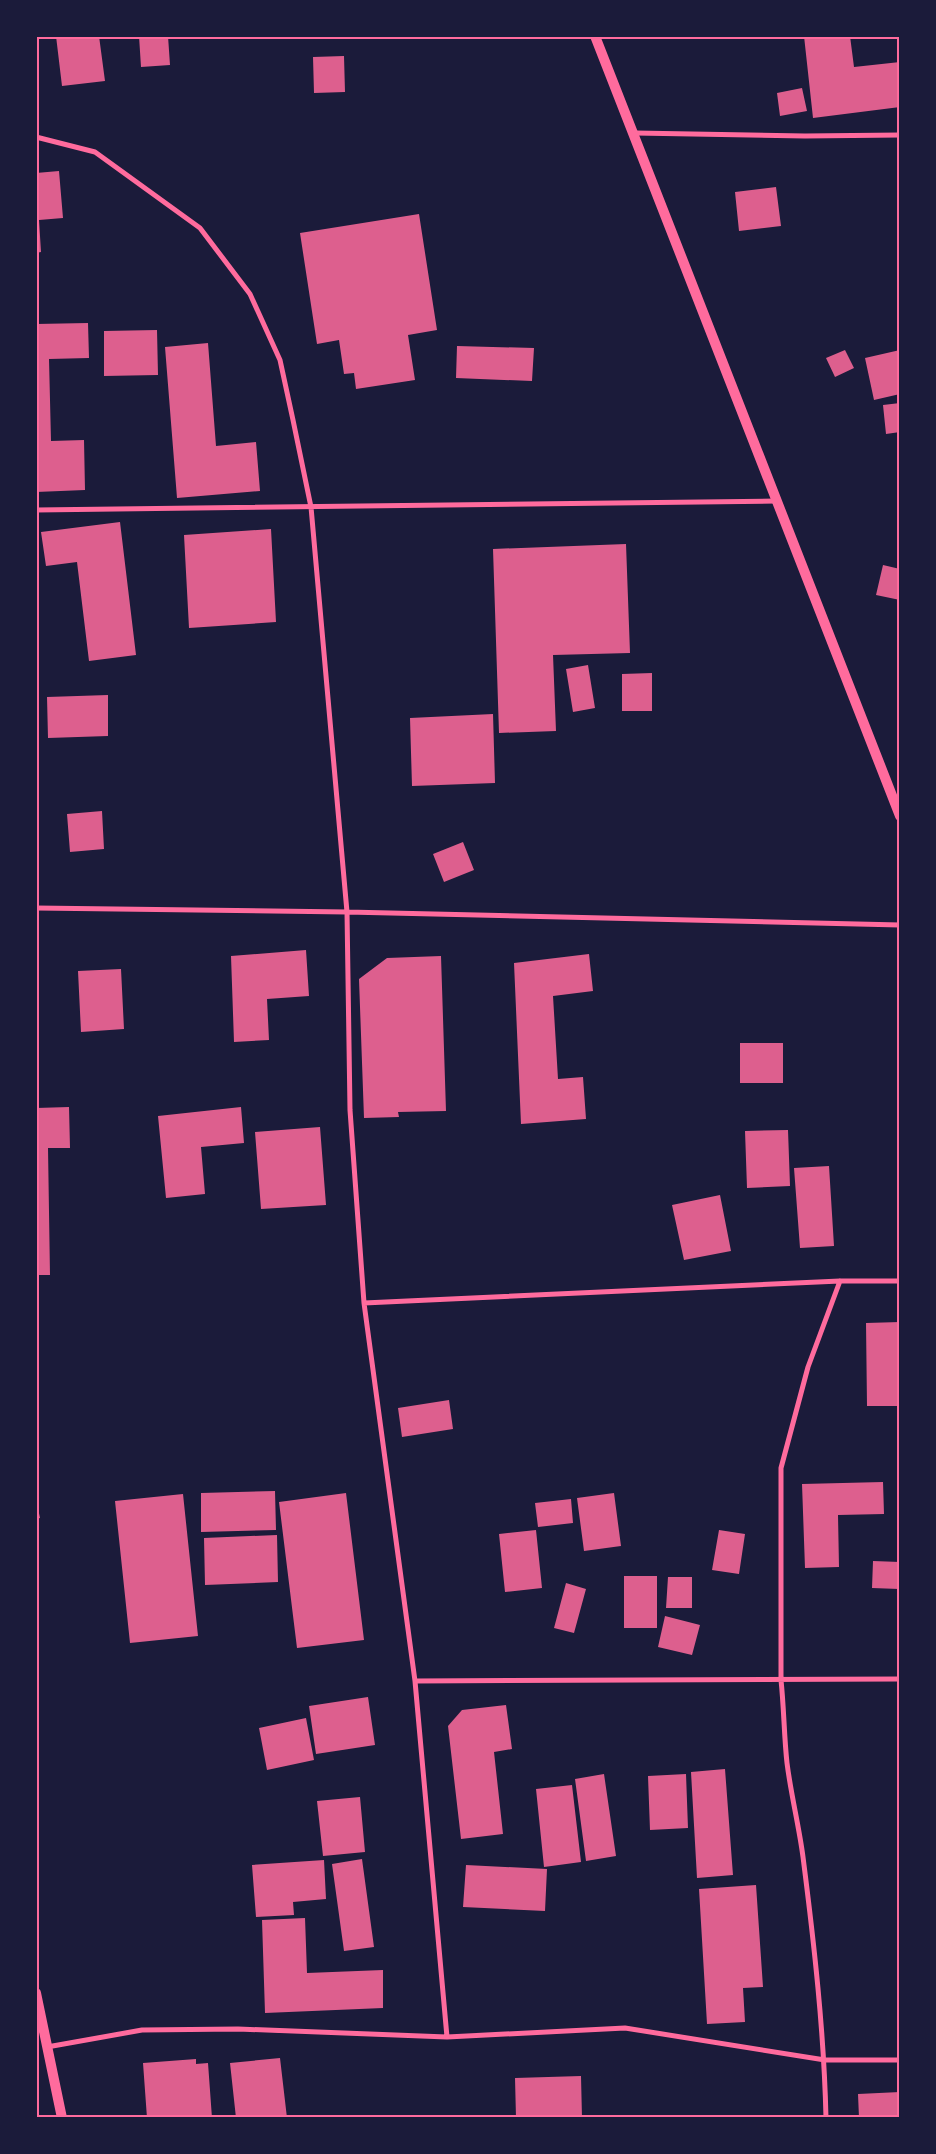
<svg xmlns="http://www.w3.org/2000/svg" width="936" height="2154" font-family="'IBM Plex Sans',sans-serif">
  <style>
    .building { fill: #dd5f8e }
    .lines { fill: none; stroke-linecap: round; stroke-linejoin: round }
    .minor { stroke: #ff6b9d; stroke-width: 5 }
    .secondary { stroke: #ff6b9d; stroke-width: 10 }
    .neatline { fill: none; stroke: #ff6b9d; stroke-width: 2 }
  </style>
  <rect width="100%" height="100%" fill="#1b1b3a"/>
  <!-- building -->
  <path class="building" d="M56 36H99L105 81 62 86Z
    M139 36H168L170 65 141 67Z
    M804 36H850L854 67 900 62V107L813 118Z
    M344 56 345 92 314 93 313 57Z
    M802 88 807 111 780 116 777 93Z
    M59 171 63 218 39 220 41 252 36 253V173Z
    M776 187 781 226 739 231 735 192Z
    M419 214 437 330 408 335 415 380 356 389 354 373 344 374 339 340 317 344 300 233Z
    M88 323 89 358 49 359 51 441 84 440 85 490 36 492V324Z
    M157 330 158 375 104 376V331Z
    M208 343 216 446 256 442 260 491 177 498 165 347Z
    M457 346 534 348 532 381 456 378Z
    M845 350 854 368 835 377 826 358Z
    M900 350V394L874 400 865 358Z
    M900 403V432L886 434 883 405Z
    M120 522 136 655 89 661 77 562 46 566 41 532Z
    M271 529 276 622 189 628 184 535Z
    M626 544 630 653 553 655 556 731 499 733 493 549Z
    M883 565 900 569V600L876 595Z
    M588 665 595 708 573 712 566 669Z
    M652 673V711H622V674Z
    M108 695V736L48 738 47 697Z
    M493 714 495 783 412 786 410 718Z
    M102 811 104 849 70 852 67 814Z
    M463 842 474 870 444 882 433 854Z
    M306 950 309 996 267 999 269 1040 234 1042 231 956Z
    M589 954 593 991 553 996 558 1079 583 1077 586 1119 521 1124 514 963Z
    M441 956 446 1111 398 1112 399 1117 364 1118 359 979 387 958Z
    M121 969 124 1029 81 1032 78 971Z
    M740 1043H783V1083H740Z
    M69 1107 70 1148H48L50 1275H36V1108Z
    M241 1107 244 1143 201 1147 205 1194 166 1198 158 1116Z
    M320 1127 326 1205 261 1209 255 1132Z
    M788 1130 790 1186 747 1188 745 1131Z
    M829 1166 834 1246 800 1248 794 1168Z
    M720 1195 731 1251 684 1260 672 1205Z
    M900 1322V1406H867L866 1323Z
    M449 1400 453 1429 402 1437 398 1408Z
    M883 1482 884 1514 838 1515 839 1567 805 1568 802 1484Z
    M275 1491 276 1530 201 1532V1493Z
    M346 1493 364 1640 297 1648 279 1502Z
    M614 1493 621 1546 584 1551 577 1498Z
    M183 1494 198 1636 130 1643 115 1501Z
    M36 1499 40 1518 36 1519Z
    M571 1499 573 1523 538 1527 535 1503Z
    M536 1530 542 1588 505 1592 499 1534Z
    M719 1530 745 1534 739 1574 712 1570Z
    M277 1535 278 1582 205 1585 204 1538Z
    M873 1561 900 1562 899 1589 872 1588Z
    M624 1576H657V1628H624Z
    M668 1577H692V1608H666Z
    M566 1583 586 1589 574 1633 554 1628Z
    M665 1616 700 1625 692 1655 658 1647Z
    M368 1697 375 1745 316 1754 309 1706Z
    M506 1705 512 1749 494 1752 503 1834 461 1839 448 1726 462 1710Z
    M306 1718 314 1760 267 1770 259 1728Z
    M725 1769 733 1875 697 1878 691 1772Z
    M604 1774 616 1856 586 1861 575 1779Z
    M686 1774 688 1828 650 1830 648 1776Z
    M572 1785 581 1862 544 1867 536 1789Z
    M360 1797 365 1852 323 1856 317 1801Z
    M362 1859 374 1947 344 1951 332 1864Z
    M324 1860 326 1899 293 1902 294 1915 256 1917 252 1865Z
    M466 1865 547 1869 545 1911 463 1907Z
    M756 1885 763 1987 743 1988 745 2022 707 2024 699 1889Z
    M305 1918 307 1973 383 1970V2008L265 2013 262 1920Z
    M280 2058 287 2118H236L230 2063Z
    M196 2059V2064L208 2063 212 2118H173L172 2115 147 2118 143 2063Z
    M581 2076 582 2118H516L515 2078Z
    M900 2092V2118H859L858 2094Z"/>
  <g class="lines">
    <!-- minor -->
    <path class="minor" d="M635 133 805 136 900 135
      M36 137 95 152 200 228 250 294 280 360 293 420 311 507 347 912 350 1110 364 1303 415 1681 447 2037
      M36 510 776 501
      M36 908 347 912 900 925
      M364 1303 840 1281H900
      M415 1681 900 1679
      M47 2047 142 2030 238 2029 447 2037 625 2028 825 2060H900
      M826 2118C824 2031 814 1943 803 1857 799 1826 791 1795 787 1763 784 1736 784 1708 781 1680V1468L808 1367 840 1281"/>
    <!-- secondary -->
    <path class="secondary" d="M595 36 900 816
      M36 1993 62 2118"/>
  </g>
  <!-- border -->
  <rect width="936" height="2154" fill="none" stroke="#1b1b3a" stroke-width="75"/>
  <rect x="38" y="38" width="860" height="2078" class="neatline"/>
</svg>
